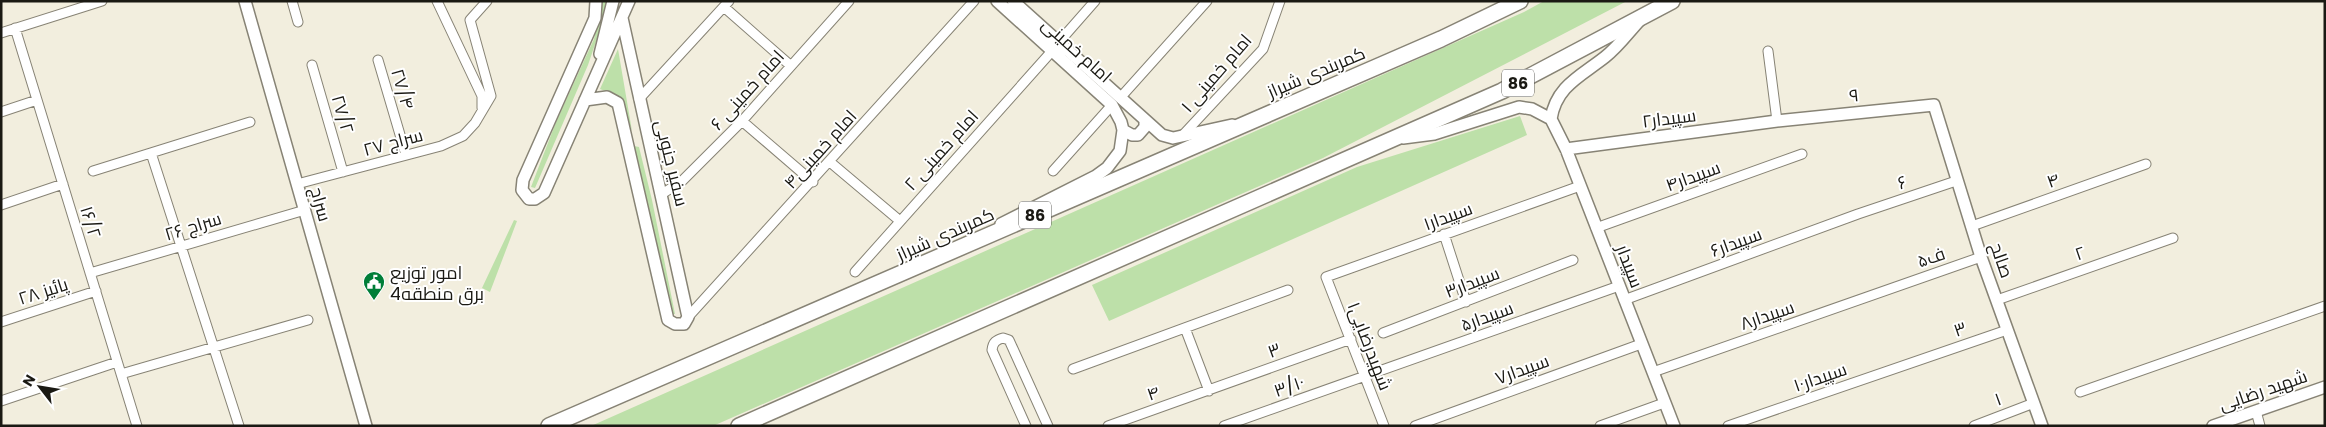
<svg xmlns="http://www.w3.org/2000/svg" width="2326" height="427" font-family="Poppins,Cairo,sans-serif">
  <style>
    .green { fill: #bde0a9 }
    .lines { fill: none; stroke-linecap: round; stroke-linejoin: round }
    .street-casing { stroke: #878375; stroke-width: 11 }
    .secondary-casing { stroke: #878375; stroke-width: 14 }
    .highway-casing { stroke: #878375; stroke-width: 18 }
    .street { stroke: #fff; stroke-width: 9 }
    .secondary { stroke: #fff; stroke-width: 11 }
    .highway { stroke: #fff; stroke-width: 15 }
    .labels { text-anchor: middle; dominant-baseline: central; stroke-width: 4; stroke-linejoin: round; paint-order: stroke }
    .shield { fill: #fff; stroke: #5f5e5a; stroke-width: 1 }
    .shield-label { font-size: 16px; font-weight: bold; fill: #1a1913 }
    .street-label { font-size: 18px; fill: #1a1913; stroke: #fff }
    .poi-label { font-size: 18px; fill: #1a1913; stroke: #fff; text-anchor: start }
  </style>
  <rect width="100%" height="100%" fill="#f2eede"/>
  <!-- green -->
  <path class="green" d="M603 1H609L608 6 588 65 535 188 531 187 556 122 594 39Z
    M1544 1H1627L1323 158 713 426H591L1524 12Z
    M618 49 632 131 620 97 600 89Z
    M1520 116 1527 135 1109 321 1092 285 1357 167Z
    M634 146 639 147 652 200 675 314H670Z
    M514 220 517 221 490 292 482 288Z"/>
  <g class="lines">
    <!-- street casing -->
    <g class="street-casing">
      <path id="street" d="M292 1 298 22
        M437 1 482 96V108
        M724 7 791 66
        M15 28 137 426
        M1 33 102 1
        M1059 42 1095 1
        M1768 51 1777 121
        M378 60 406 155
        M312 65 343 172
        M1120 98 1207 1
        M639 99 729 1
        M1 112 37 100
        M742 121 813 182
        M1182 136 1263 49 1280 1
        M151 153 239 426
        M830 162 900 221
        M93 171 250 122
        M1053 171 1112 105
        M297 184 441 146 463 136 475 123 491 96 470 20 487 1
        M662 194 682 181 742 121 849 1
        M1 205 63 184
        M1972 226 2146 164
        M1596 228 1802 154
        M1444 234 1466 302
        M855 272 1052 51
        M90 273 305 210
        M1624 300 1858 214 1956 181
        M1997 300 2173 238
        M688 317 974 1
        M1 322 96 291
        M1185 328 1209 391
        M1383 333 1573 260
        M1073 369 1288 290
        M1653 372 1981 257
        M121 374 308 320
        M2080 392 2325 306
        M1 401 117 362
        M2256 411 2260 426
        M1026 426 992 350C993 342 996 340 1003 338L1009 340 1048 426
        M1108 426 1351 339
        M1224 426 1619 286
        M1384 426 1326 277 1580 186
        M1415 426 1641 344
        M1600 426 1664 403
        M1728 426 2007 330
        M1974 426 2034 403"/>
    </g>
    <!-- secondary casing -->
    <g class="secondary-casing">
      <path id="secondary" d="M245 1 366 426
        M596 1 595 18 523 180 522 190 529 199H535L544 193 629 1
        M997 1 1112 105 1121 122 1123 130 1120 151 1107 168 1096 176 1001 224
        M1013 1 1162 135 1173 138 1232 125
        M600 54 613 1
        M585 100 607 97 618 103 668 320 675 324H684L688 317 622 18
        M1551 119 1566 149 1674 426
        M1551 119C1556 86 1581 76 1605 57 1618 47 1628 33 1639 21
        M1123 130 1132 135H1138L1145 127V121
        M1403 138 1434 134 1519 107 1532 109 1551 119
        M1566 149 1777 121 1934 105 1981 257 2042 426
        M2213 426 2325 387"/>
    </g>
    <!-- highway casing -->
    <g class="highway-casing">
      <path id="highway" d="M549 426 1441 39 1520 1
        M739 426 1502 91 1672 1"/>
    </g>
    <!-- street -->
    <use href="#street" class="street"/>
    <!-- secondary -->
    <use href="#secondary" class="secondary"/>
    <!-- highway -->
    <use href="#highway" class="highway"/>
  </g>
  <!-- icons -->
  <defs>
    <g id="civic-pin" transform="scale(1.125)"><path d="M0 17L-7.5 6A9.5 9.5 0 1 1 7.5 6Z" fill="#007e38" stroke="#fff"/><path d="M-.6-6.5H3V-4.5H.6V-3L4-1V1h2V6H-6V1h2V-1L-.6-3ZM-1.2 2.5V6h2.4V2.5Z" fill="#fff"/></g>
  </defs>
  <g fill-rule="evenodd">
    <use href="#civic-pin" x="374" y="282"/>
  </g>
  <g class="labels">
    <!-- shield labels -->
    <g class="shield">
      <rect x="1502" y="69.5" width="32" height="27" rx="4"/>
      <rect x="1019" y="201.5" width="32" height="27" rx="4"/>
    </g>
    <g class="shield-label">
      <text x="1518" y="83">86</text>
      <text x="1035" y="215">86</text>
    </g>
    <!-- street labels -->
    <g class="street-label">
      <text transform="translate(1077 50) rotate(42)">امام خمینی</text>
      <text transform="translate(1316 72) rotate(-23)">کمربندی شیراز</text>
      <text transform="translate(1216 73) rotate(-49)">امام خمینی ۱</text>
      <text transform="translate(403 89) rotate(74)">۲۷/۴</text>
      <text transform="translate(747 90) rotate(-48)">امام خمینی ۶</text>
      <text transform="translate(1854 95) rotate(-6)">۹</text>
      <text transform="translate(343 114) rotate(74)">۲۷/۲</text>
      <text transform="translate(1669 118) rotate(-7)">سپیدار۲</text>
      <text transform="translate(393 142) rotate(-15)">۲۷ سراج</text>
      <text transform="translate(820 149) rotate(-48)">امام خمینی۴</text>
      <text transform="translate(941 150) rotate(-48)">امام خمینی ۲</text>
      <text transform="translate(672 163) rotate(76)">سفیر جنوبی</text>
      <text transform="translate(1693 176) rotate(-20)">سپیدار۴</text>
      <text transform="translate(2053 180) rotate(-20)">۴</text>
      <text transform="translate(1902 182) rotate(-18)">۶</text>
      <text transform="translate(321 204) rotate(74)">سراج</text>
      <text transform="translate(1448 216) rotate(-20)">سپیدار۱</text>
      <text transform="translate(91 222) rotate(73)">۱۶/۲</text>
      <text transform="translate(193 226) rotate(-17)">سراج ۲۶</text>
      <text transform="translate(945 234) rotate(-24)">کمربندی شیراز</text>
      <text transform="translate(1736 242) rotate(-20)">سپیدار۶</text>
      <text transform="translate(2080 253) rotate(-19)">۲</text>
      <text transform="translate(1931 257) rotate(-19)">ف۵</text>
      <text transform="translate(2002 260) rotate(71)">صالح</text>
      <text transform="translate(1630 266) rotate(69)">سپیدار</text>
      <text transform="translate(1472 282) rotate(-21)">سپیدار۳</text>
      <text transform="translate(43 291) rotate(-18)">پائیز ۲۸</text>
      <text transform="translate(1767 315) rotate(-19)">سپیدار۸</text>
      <text transform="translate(1487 316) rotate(-20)">سپیدار۵</text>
      <text transform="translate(1960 329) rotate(-19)">۳</text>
      <text transform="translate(1370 346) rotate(69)">شهیدرضایی۱</text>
      <text transform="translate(1274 350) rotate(-20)">۳</text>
      <text transform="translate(1522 369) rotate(-20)">سپیدار۷</text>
      <text transform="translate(1820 377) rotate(-19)">سپیدار۱۰</text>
      <text transform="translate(1289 386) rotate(-19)">۳/۱۰</text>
      <text transform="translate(2263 390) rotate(-19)">شهید رضایی</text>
      <text transform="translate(1153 393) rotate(-19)">۴</text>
      <text transform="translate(1998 399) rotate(-20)">۱</text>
    </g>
    <!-- poi labels -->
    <g class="poi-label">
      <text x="390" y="272">امور توزیع<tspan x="390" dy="21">برق منطقه4</tspan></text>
    </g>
  </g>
  <!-- border -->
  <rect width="2326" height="427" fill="none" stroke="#1a1913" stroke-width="5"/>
  <!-- north arrow -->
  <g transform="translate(40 387) rotate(301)" stroke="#ffffff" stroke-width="4" paint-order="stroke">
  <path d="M0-4L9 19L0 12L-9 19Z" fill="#1a1913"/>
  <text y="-8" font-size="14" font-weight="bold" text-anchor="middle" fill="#1a1913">N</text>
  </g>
</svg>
